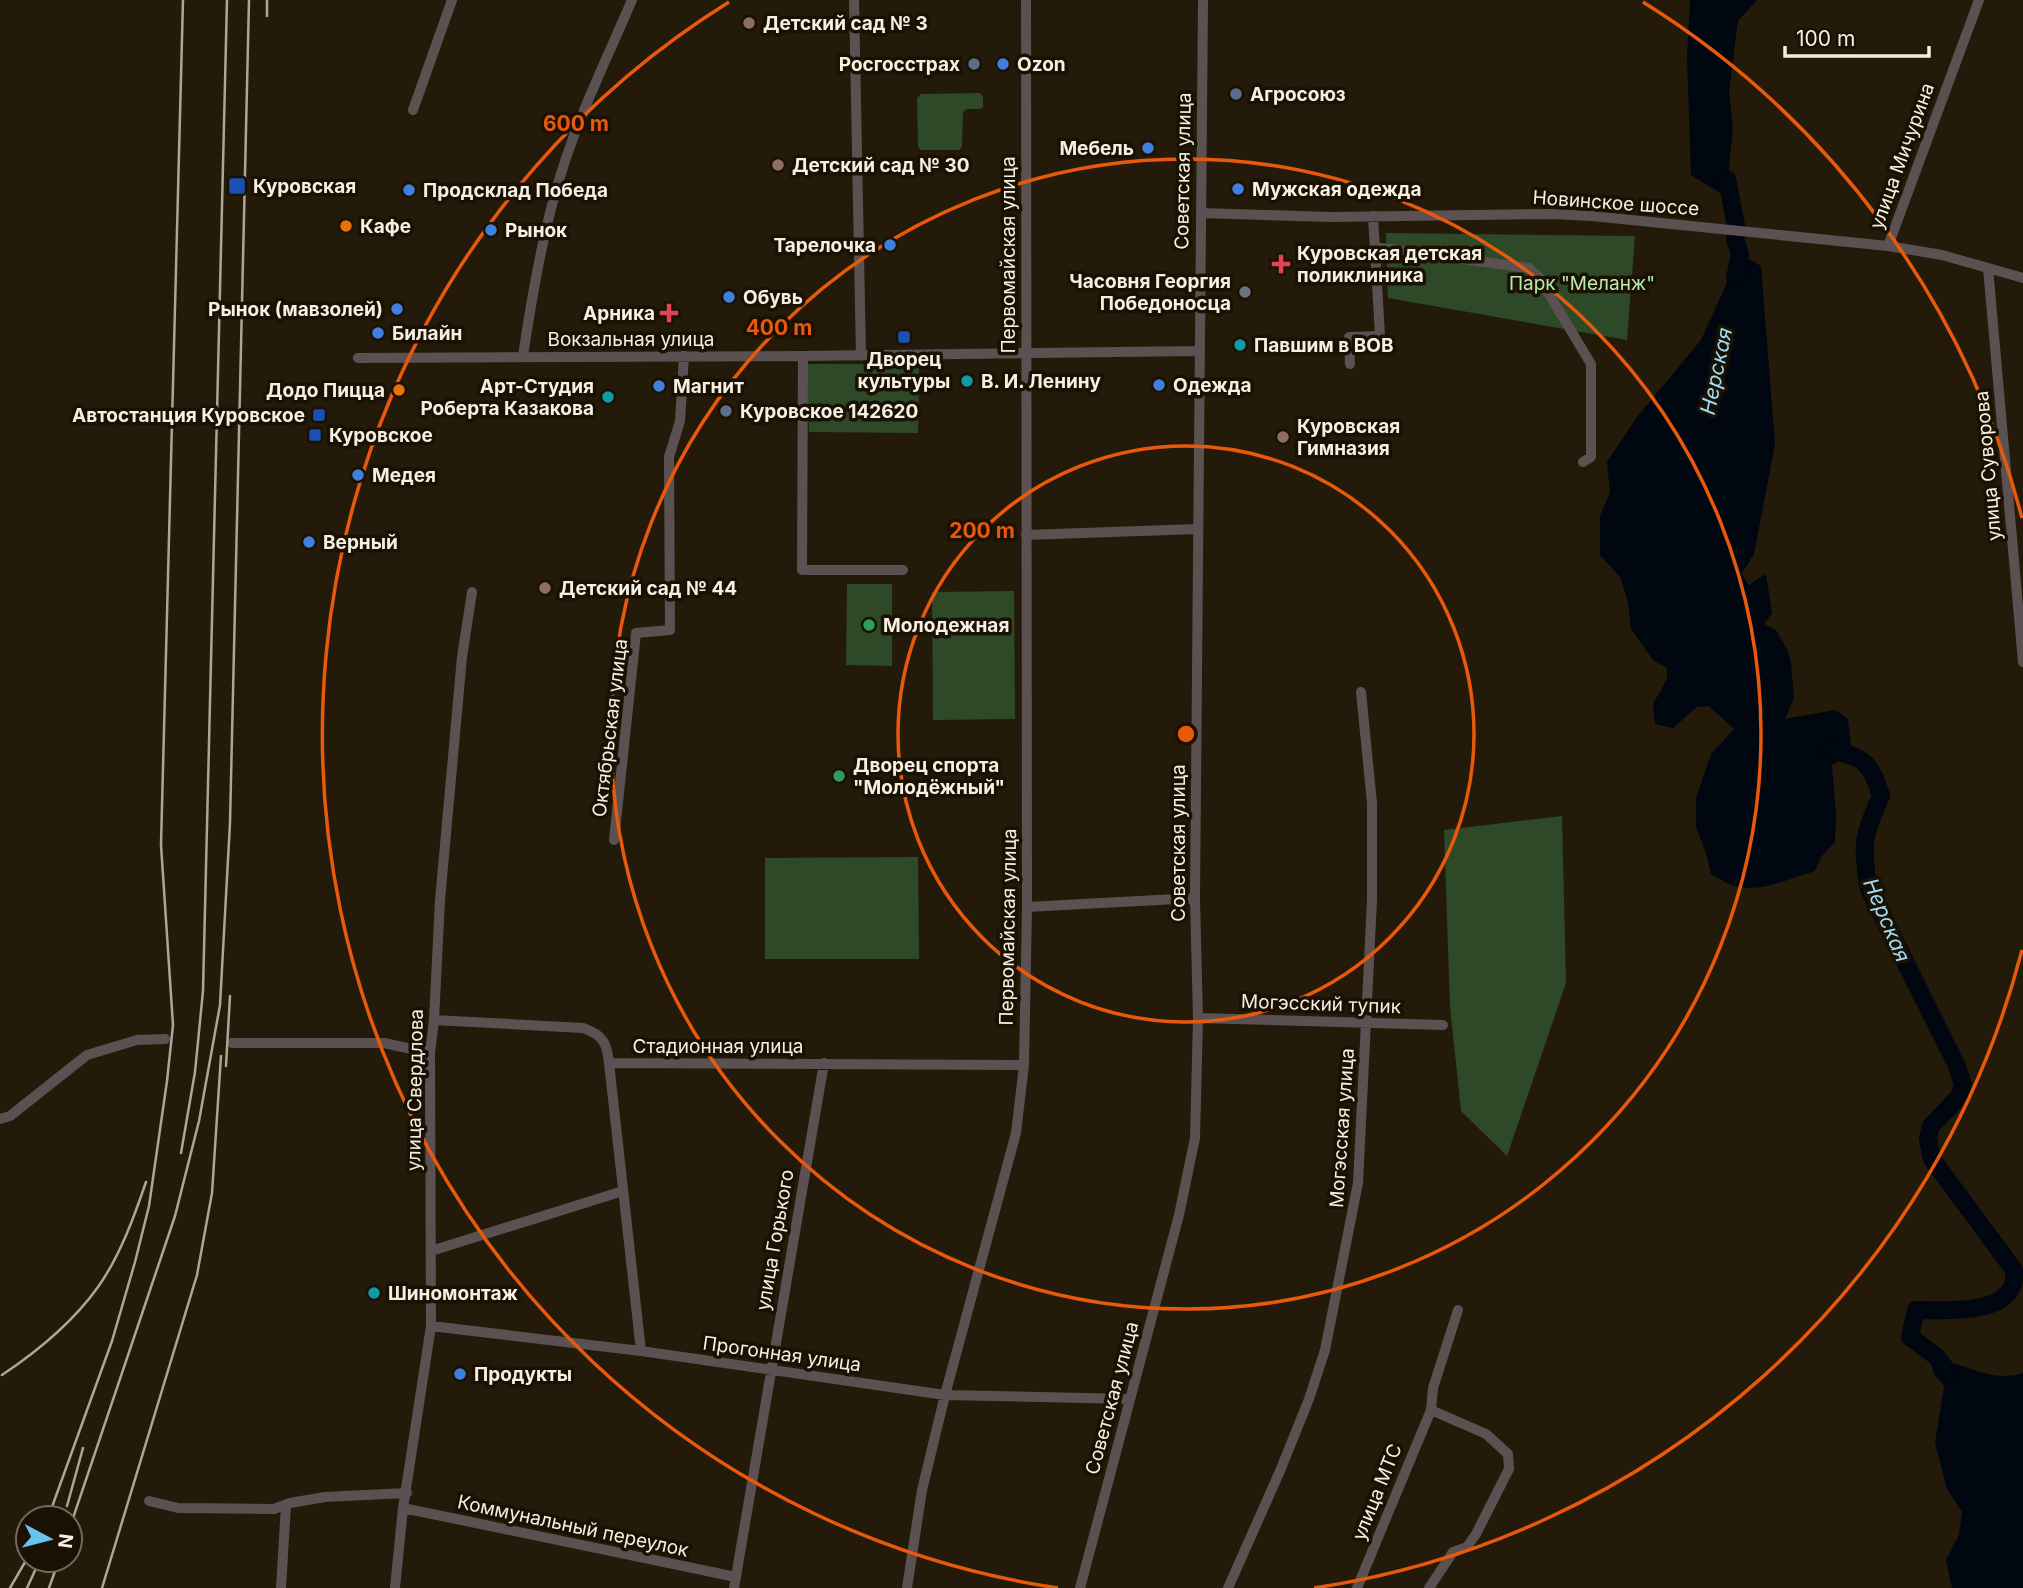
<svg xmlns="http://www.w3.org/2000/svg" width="2023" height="1588" font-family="Inter,sans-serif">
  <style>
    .green { fill: #2e4928 }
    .water { fill: #000710 }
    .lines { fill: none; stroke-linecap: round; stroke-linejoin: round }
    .river { stroke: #000710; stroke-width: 18 }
    .minor { stroke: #5b5152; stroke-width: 10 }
    .rail { stroke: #aca598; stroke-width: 2.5 }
    .ring { fill: none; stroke: #e8590c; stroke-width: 3.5 }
    .education-dot { fill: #8d6e63; stroke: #1a1103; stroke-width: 2.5 }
    .service-dot { fill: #5c6f8a; stroke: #1a1103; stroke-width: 2.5 }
    .shop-dot { fill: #3f7fe0; stroke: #1a1103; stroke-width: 2.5 }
    .transit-dot { fill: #1a4fb4; stroke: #1a1103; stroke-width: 2.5 }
    .food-dot { fill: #e8710a; stroke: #1a1103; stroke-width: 2.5 }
    .health-dot { fill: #e0444e; stroke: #1a1103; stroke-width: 2.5 }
    .worship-dot { fill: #6b7280; stroke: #1a1103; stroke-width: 2.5 }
    .culture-dot { fill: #0f9aa8; stroke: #1a1103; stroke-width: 2.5 }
    .leisure-dot { fill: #2e9e5b; stroke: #1a1103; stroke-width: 2.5 }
    .labels { text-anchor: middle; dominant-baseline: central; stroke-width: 7; stroke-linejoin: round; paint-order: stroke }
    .poi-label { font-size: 19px; font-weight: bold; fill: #f5efe4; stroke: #1a1103; text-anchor: start }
    .street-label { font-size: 19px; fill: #f5efe4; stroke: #1a1103 }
    .park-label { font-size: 19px; fill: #baeaae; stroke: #1a1103 }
    .water-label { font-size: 21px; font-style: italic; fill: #9eddfa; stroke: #1a1103 }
    .centre { fill: #e8590c; stroke: #1a1103; stroke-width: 3.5 }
    .ring-label { font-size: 21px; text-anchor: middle; font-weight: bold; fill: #e8590c; stroke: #1a1103; stroke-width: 7; stroke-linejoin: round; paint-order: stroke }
  </style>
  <rect width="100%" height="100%" fill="#231a09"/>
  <!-- green -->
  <path class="green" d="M980 93 983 96V107L980 109H967L963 112 962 147 959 150H921L918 147 917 98 921 94Z
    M1386 233 1635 236 1627 340 1388 298Z
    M806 364H919L918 433 809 432Z
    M847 584H892V666L846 665Z
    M1014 591 1015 719 933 720 932 592Z
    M1562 816 1566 983 1507 1156 1461 1111 1450 1007 1444 830Z
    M918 857 919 959H765V858Z"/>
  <!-- water -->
  <path class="water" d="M1690 0H1757L1738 21 1735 43 1729 93 1733 128 1728 176 1733 201 1691 175 1687 57Z
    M1740 254 1761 266 1775 444 1754 554 1741 574 1749 585 1766 574 1772 613 1764 624 1776 630 1788 651 1791 663 1794 698 1785 719 1835 710 1848 719 1852 754 1832 765 1836 815 1835 842 1821 857 1815 871C1790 878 1758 895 1731 885 1724 882 1717 877 1711 874L1706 853 1696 827V798L1711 754 1734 729 1709 706 1697 707 1673 728 1655 724 1653 704 1667 679V668L1654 661 1631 629 1628 602 1620 577 1600 555V516L1610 492 1607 462 1637 417 1701 340Z
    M1937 1357C1963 1365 1996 1383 2023 1373V1588H1952L1946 1560 1959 1535 1962 1512 1947 1489 1935 1443 1944 1386 1934 1374 1932 1366Z"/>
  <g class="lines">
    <!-- river -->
    <path class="river" d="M1727 179 1737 231 1735 239 1740 254 1735 278
      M1831 751C1865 756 1871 764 1881 796 1863 835 1861 846 1869 889L1957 1066 1963 1085 1959 1097 1931 1126 1928 1138 1932 1159 2014 1270C2014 1275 2015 1283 2012 1287 1998 1315 1944 1310 1916 1310L1910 1337 1937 1357 1951 1376"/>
    <!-- minor -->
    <path class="minor" d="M854 0 861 356
      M413 110 452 0
      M1201 213 1331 217 1551 214 1592 216 1888 246 1942 255 2023 278
      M1888 246 1979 0
      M1374 247 1529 268 1538 276 1591 364V457L1583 462
      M1988 268 2023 662
      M523 356C531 302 540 247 555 194 573 127 605 63 632 0
      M803 356 802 570H903
      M358 358 803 356 1199 351
      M1350 364 1349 337 1380 336 1373 216
      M1026 535 1197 529
      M614 840 636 633 670 630 669 457 680 421 684 356
      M1027 907 1195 898
      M1198 1018 1443 1025
      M434 1020 583 1028C603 1035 607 1043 609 1063L1024 1065
      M232 1043H384L430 1053
      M609 1063 641 1351
      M0 1119 10 1116 87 1055 137 1040 165 1039
      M431 1251 623 1191
      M431 1326 641 1351 945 1395 1130 1399
      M149 1501 178 1508 274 1509 290 1503 325 1497 407 1493
      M403 1508 736 1577
      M281 1588 286 1505
      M395 1588 403 1508 431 1326 430 1053 434 1020 440 900 462 657 472 592
      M734 1588 824 1063
      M907 1588 922 1490 945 1395 1016 1133 1024 1065 1027 907 1026 0
      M1080 1588 1179 1215 1195 1138 1198 1018 1195 898 1203 0
      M1228 1588 1280 1471 1309 1399 1325 1350 1358 1183 1372 900V803L1361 692
      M1357 1588 1431 1410
      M1429 1588 1453 1552 1467 1547 1476 1534 1509 1469 1508 1454 1486 1434 1431 1410 1433 1388 1458 1310"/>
    <!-- rail -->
    <path class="rail" d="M267 16V0
      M226 1066 230 996
      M181 1153 195 1072 203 991 227 0
      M2 1375C38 1351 73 1322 98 1287 120 1256 134 1217 146 1182
      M67 1506 83 1448
      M48 1518 112 1341 135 1262 149 1206 167 1081 173 1025 161 845 183 0
      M70 1527 175 1216 199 1121 220 1005 230 823 249 0
      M10 1588 28 1557
      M27 1588 38 1564
      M49 1588 59 1560
      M102 1588 197 1275 212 1193 221 1056"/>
  </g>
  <!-- distance rings -->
  <g class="ring">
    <circle cx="1186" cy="734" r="288"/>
    <circle cx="1186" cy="734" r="575"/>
    <path d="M2022 950A863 863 0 0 1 1314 1588M1058 1588A863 863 0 0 1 729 2M1643 2A863 863 0 0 1 2022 518"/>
  </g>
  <!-- markers -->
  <g class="education-dot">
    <circle cx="749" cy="23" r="7"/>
    <circle cx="778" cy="165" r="7"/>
    <circle cx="1283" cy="437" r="7"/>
    <circle cx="545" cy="588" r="7"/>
  </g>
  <g class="service-dot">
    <circle cx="974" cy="64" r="7"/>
    <circle cx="1236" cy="94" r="7"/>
    <circle cx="726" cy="411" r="7"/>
  </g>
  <g class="shop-dot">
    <circle cx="1003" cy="64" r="7"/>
    <circle cx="1148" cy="148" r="7"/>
    <circle cx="1238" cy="189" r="7"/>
    <circle cx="409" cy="190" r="7"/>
    <circle cx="491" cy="230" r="7"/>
    <circle cx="890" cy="245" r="7"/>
    <circle cx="729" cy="297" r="7"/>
    <circle cx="397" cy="309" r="7"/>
    <circle cx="378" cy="333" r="7"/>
    <circle cx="1159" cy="385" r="7"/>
    <circle cx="659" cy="386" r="7"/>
    <circle cx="358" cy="475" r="7"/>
    <circle cx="309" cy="542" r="7"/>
    <circle cx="460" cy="1374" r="7"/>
  </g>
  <g class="transit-dot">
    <rect x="228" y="177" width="18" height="18" rx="3.5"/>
    <rect x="897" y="330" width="14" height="14" rx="3.5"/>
    <rect x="312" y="408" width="14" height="14" rx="3.5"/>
    <rect x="308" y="428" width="14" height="14" rx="3.5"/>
  </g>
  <g class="food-dot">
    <circle cx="346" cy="226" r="7"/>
    <circle cx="399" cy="390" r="7"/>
  </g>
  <g class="health-dot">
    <path d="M1277.5 253.5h7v7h7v7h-7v7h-7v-7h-7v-7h7z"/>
    <path d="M665.5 302.5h7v7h7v7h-7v7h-7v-7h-7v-7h7z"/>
  </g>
  <circle class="worship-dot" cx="1245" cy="292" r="7"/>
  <g class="culture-dot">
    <circle cx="1240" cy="345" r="7"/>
    <circle cx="967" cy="381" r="7"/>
    <circle cx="608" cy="397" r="7"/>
    <circle cx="374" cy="1293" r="7"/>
  </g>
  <g class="leisure-dot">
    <circle cx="869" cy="625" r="7"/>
    <circle cx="839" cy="776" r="7"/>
  </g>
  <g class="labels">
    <!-- poi labels -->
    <g class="poi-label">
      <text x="763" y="23">Детский сад № 3</text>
      <text x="960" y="64" text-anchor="end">Росгосстрах</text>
      <text x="1017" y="64">Ozon</text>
      <text x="1250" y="94">Агросоюз</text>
      <text x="1134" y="148" text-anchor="end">Мебель</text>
      <text x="792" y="165">Детский сад № 30</text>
      <text x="253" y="186">Куровская</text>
      <text x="1252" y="189">Мужская одежда</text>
      <text x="423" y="190">Продсклад Победа</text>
      <text x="360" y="226">Кафе</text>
      <text x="505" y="230">Рынок</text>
      <text x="876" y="245" text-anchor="end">Тарелочка</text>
      <text x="1297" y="253">Куровская детская<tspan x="1297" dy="22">поликлиника</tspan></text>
      <text x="1231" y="281" text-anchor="end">Часовня Георгия<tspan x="1231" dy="22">Победоносца</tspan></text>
      <text x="743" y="297">Обувь</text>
      <text x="383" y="309" text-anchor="end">Рынок (мавзолей)</text>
      <text x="655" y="313" text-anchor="end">Арника</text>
      <text x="392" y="333">Билайн</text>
      <text x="1254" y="345">Павшим в ВОВ</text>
      <text x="904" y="359" text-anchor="middle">Дворец<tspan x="904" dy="22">культуры</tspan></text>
      <text x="981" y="381">В. И. Ленину</text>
      <text x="1173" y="385">Одежда</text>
      <text x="594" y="386" text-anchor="end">Арт-Студия<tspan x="594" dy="22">Роберта Казакова</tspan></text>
      <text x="673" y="386">Магнит</text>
      <text x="385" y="390" text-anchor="end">Додо Пицца</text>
      <text x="740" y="411">Куровское 142620</text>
      <text x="305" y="415" text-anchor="end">Автостанция Куровское</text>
      <text x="1297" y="426">Куровская<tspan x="1297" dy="22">Гимназия</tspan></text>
      <text x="329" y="435">Куровское</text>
      <text x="372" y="475">Медея</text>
      <text x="323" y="542">Верный</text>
      <text x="559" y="588">Детский сад № 44</text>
      <text x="883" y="625">Молодежная</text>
      <text x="853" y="765">Дворец спорта<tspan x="853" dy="22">"Молодёжный"</tspan></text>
      <text x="388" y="1293">Шиномонтаж</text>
      <text x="474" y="1374">Продукты</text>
    </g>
    <!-- street labels -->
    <g class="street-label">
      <text transform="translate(1902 156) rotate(-70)">улица Мичурина</text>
      <text transform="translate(1183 171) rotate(-89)">Советская улица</text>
      <text transform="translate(1616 203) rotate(4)">Новинское шоссе</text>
      <text transform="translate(1008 255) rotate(-90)">Первомайская улица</text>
      <text x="631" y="339">Вокзальная улица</text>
      <text transform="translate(1988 466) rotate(-95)">улица Суворова</text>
      <text transform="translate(610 728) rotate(-83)">Октябрьская улица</text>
      <text transform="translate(1178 843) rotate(-90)">Советская улица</text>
      <text transform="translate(1008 927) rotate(-89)">Первомайская улица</text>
      <text transform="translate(1321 1004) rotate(2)">Могэсский тупик</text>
      <text x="718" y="1046">Стадионная улица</text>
      <text transform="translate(415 1090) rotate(-89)">улица Свердлова</text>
      <text transform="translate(1342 1128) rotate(-86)">Могэсская улица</text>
      <text transform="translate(775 1240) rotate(-80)">улица Горького</text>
      <text transform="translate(782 1354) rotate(8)">Прогонная улица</text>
      <text transform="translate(1112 1398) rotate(-75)">Советская улица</text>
      <text transform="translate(1377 1492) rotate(-68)">улица МТС</text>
      <text transform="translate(573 1526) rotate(12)">Коммунальный переулок</text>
    </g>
    <!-- park labels -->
    <g class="park-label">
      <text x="1582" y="283">Парк "Меланж"</text>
    </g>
    <!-- water labels -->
    <g class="water-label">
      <text transform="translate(1716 371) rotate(-78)">Нерская</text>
      <text transform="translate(1887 920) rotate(67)">Нерская</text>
    </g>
  </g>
  <circle cx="1186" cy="734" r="10" class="centre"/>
  <g class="ring-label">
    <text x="576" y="131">600 m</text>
    <text x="779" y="335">400 m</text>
    <text x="982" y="538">200 m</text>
  </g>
  <!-- north arrow -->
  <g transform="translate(49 1539) rotate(97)"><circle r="33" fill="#1a1103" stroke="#726a5d" stroke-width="2"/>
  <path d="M0-5L12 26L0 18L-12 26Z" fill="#67c4ef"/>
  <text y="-10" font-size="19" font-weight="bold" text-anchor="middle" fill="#f5efe4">N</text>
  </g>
  <!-- scale -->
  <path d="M1785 46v10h144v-10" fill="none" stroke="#f5efe4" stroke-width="3.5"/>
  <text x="1796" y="46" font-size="21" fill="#f5efe4" stroke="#1a1103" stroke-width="5" paint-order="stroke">100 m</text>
</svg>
